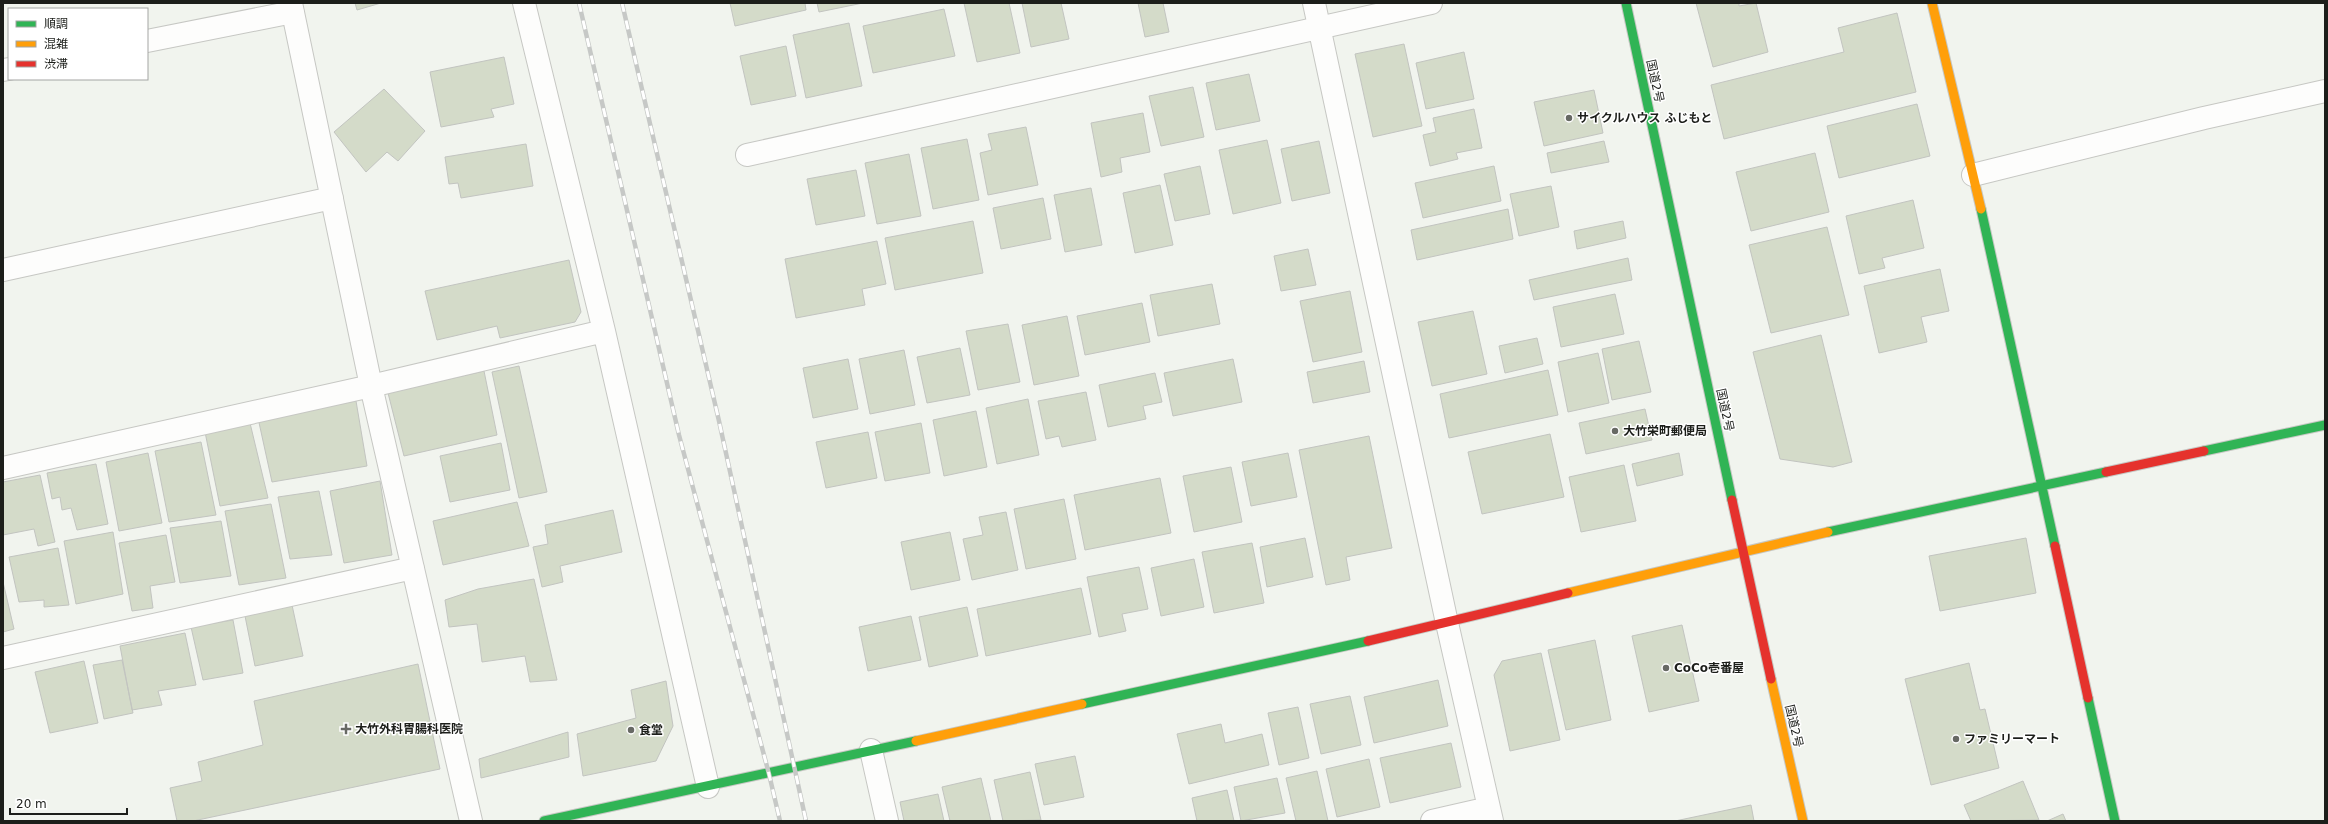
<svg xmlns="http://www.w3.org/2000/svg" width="2328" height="824" font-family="'DejaVu Sans','Noto Sans JP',sans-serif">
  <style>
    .building { fill: #d4dbc9; stroke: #c2c4c0 }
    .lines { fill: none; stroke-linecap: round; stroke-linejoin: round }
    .street-casing { stroke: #c6c7c3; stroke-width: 24 }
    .fast-casing { stroke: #c6c7c3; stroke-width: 11 }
    .slow-casing { stroke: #c6c7c3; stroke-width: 11 }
    .jam-casing { stroke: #c6c7c3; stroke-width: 11 }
    .street { stroke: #fdfdfc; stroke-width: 22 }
    .fast { stroke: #30b455; stroke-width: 9 }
    .slow { stroke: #ff9f0a; stroke-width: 9 }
    .jam { stroke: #e5322d; stroke-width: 9 }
    .rail-casing { stroke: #c6c8c6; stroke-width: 4.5 }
    .rail { stroke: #fff; stroke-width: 3; stroke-dasharray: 9; stroke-linecap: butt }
    .poi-dot { fill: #676964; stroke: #fff; stroke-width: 1.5 }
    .labels { text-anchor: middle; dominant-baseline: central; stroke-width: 3; stroke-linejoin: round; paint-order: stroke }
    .street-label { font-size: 12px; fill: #1c1e1a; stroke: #fff }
    .poi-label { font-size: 12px; font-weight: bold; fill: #1c1e1a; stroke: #fff; text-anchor: start }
  </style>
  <rect width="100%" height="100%" fill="#f1f4ee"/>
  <!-- building -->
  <path class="building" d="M355 3H381L357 10Z
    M730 3H805L806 10 735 26Z
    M817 3H863L819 12Z
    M964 3H1009L1020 53 977 62Z
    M1022 3H1061L1069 39 1031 47Z
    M1138 3H1163L1169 32 1145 37Z
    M1696 3H1739V6L1756 3 1768 52 1713 67Z
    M944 9 955 56 873 73 863 26Z
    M1897 13 1916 92 1724 139 1711 85 1844 52 1838 28Z
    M849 23 862 86 806 98 793 35Z
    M1404 44 1422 126 1373 137 1355 54Z
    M786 46 796 96 751 105 740 56Z
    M1464 52 1474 99 1426 109 1416 63Z
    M504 57 514 104 491 109 494 117 441 127 430 72Z
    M1249 74 1260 121 1216 130 1206 83Z
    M1193 87 1204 137 1161 146 1149 96Z
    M384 89 425 131 398 161 387 152 366 172 334 132Z
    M1594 90 1603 133 1544 146 1534 102Z
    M1917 104 1930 156 1839 178 1827 126Z
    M1474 109 1482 148 1456 153 1458 159 1430 166 1423 135 1436 132 1433 118Z
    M1143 113 1150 152 1120 158 1122 172 1101 177 1091 123Z
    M1026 127 1038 185 988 195 980 153 992 150 988 134Z
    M967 139 979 200 933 209 921 148Z
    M1267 140 1281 203 1233 214 1219 150Z
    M1319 141 1330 193 1292 201 1281 149Z
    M1604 141 1609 162 1551 173 1547 153Z
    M526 144 533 186 461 198 458 183 449 184 445 157Z
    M1815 153 1829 212 1751 231 1736 172Z
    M909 154 921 216 877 224 865 163Z
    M1200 166 1210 214 1175 221 1164 174Z
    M1494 166 1501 201 1423 218 1415 183Z
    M856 170 865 216 816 225 807 179Z
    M1160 185 1173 245 1135 253 1123 193Z
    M1551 186 1559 227 1519 236 1510 194Z
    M1091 188 1102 245 1065 252 1054 195Z
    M1043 198 1051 239 1001 249 993 208Z
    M1913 200 1924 248 1882 258 1885 268 1859 274 1846 216Z
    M1508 209 1513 239 1417 260 1411 230Z
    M973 221 983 273 895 290 885 238Z
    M1623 221 1626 238 1577 249 1574 231Z
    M1827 227 1849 315 1771 333 1749 245Z
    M877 241 886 284 862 289 865 305 796 318 785 259Z
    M1308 249 1316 285 1281 291 1274 256Z
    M1628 258 1632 280 1534 300 1529 280Z
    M569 260 581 312 575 322 500 338 497 326 437 340 425 291Z
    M1940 269 1949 311 1921 317 1927 342 1879 353 1864 286Z
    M1212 284 1220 324 1158 336 1150 295Z
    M1350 291 1362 352 1313 362 1300 301Z
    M1615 294 1624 334 1561 347 1553 307Z
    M1142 303 1150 342 1085 355 1077 316Z
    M1473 311 1487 374 1432 386 1418 322Z
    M1067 316 1079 376 1034 385 1022 325Z
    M1008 324 1020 382 978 390 966 331Z
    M1821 335 1852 462 1833 467 1780 459 1753 352Z
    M1537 338 1543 364 1505 373 1499 346Z
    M1639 341 1651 392 1612 400 1602 349Z
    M960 348 970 395 927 403 917 357Z
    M904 350 915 405 870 414 859 359Z
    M1598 353 1609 403 1568 412 1558 362Z
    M848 359 858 409 813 418 803 368Z
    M1233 359 1242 402 1173 416 1164 373Z
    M1364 361 1370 392 1313 403 1307 372Z
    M519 366 547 492 519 498 492 372Z
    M1548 370 1558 415 1449 438 1440 394Z
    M484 371 497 435 404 456 388 393Z
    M1155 373 1162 402 1143 406 1146 419 1108 427 1099 385Z
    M1086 392 1096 440 1062 447 1059 436 1046 439 1038 401Z
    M1028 399 1039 455 997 464 986 408Z
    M356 401 367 466 272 482 258 418Z
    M1645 409 1652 440 1586 454 1579 423Z
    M976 411 987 467 944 476 933 420Z
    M250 423 268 498 220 506 205 432Z
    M921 423 930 473 885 481 875 432Z
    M868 432 877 478 826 488 816 442Z
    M1550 434 1564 497 1482 514 1468 452Z
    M1369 436 1392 548 1346 557 1350 580 1326 585 1299 450Z
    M201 442 216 515 169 522 155 451Z
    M501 443 510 490 450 502 440 456Z
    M148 453 162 523 119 531 106 462Z
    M1288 453 1297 497 1251 506 1242 462Z
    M1679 453 1683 475 1637 486 1632 464Z
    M96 464 108 524 77 530 71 508 62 510 60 497 52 499 47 473Z
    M1624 465 1636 521 1581 532 1569 477Z
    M1231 467 1242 522 1194 532 1183 476Z
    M40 475 55 542 38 546 34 529 3 535V482Z
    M1160 478 1171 533 1085 550 1074 495Z
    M380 481 392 555 344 563 330 491Z
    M319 491 332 555 290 559 278 497Z
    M1064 499 1076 559 1026 569 1014 509Z
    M517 502 529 546 443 565 433 521Z
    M271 504 286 578 239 585 225 511Z
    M613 510 622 552 560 566 563 582 542 587 533 547 548 544 545 525Z
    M1006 512 1018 570 972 580 963 539 983 535 979 517Z
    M221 521 231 576 180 583 170 528Z
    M113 532 123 594 76 604 64 541Z
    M950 532 960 580 911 590 901 542Z
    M166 535 175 582 150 586 153 608 132 611 119 543Z
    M1305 538 1313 577 1267 587 1260 547Z
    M2026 538 2036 593 1940 611 1929 556Z
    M1252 543 1264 603 1214 613 1202 552Z
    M58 548 69 605 44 607V600L19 602 9 557Z
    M1194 559 1204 607 1161 616 1151 568Z
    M1139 567 1148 609 1122 614 1126 631 1099 637 1087 577Z
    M534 579 557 680 530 682 525 656 482 662 477 624 449 627 445 600 478 589Z
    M3 582 14 629 3 632Z
    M1081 588 1091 634 986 656 977 609Z
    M292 605 303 656 255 666 245 616Z
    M967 607 978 656 929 667 919 617Z
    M911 616 921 660 868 671 859 627Z
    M233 620 243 673 203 680 191 627Z
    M1682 625 1699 701 1649 712 1632 636Z
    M185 633 196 685 158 691 162 705 132 710 120 646Z
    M1595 640 1611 720 1566 730 1548 650Z
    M1541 653 1560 740 1510 751 1494 675 1502 661Z
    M122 660 133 713 104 719 93 665Z
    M84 661 98 723 50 733 35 672Z
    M1969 663 1980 710 1985 709 1999 768 1931 785 1905 679Z
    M418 664 440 769 193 821H177L170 788 202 781 198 762 263 745 254 701Z
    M1438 680 1448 726 1374 743 1364 697Z
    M666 681 673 726 656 761 583 776 577 734 636 718 631 690Z
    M1350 696 1361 745 1321 754 1310 704Z
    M1298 707 1309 758 1279 765 1268 713Z
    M1221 724 1225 743 1262 734 1269 765 1189 784 1177 734Z
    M568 732 569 757 481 778 479 759Z
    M1451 743 1461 787 1390 803 1380 758Z
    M1075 756 1084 797 1044 805 1035 764Z
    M1369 759 1380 807 1337 817 1326 769Z
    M1317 771 1328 821H1296L1286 778Z
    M1030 772 1041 820 1003 821 994 780Z
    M981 778 991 821H950L942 787Z
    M1277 778 1285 813 1241 821 1234 787Z
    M2023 781 2039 820 1971 821 1964 805Z
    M1227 790 1234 821H1197L1192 798Z
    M938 794 944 821H904L900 802Z
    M1751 805 1754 821H1675Z
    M2063 814 2066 821H2047Z"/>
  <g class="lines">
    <!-- street casing -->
    <g class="street-casing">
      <path id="street" d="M291 3 371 386 471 821
        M524 3 604 331 708 787
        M1314 3 1447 623 1492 821
        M147 41 293 12
        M3 70 9 69
        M747 155 1431 3
        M1973 175 2204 118 2325 91
        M3 270 332 198
        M3 468 371 386 604 331
        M3 658 413 568
        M871 750 887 821
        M1432 821 1489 808"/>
    </g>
    <!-- fast casing -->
    <g class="fast-casing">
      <path id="fast" d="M1626 3 1732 500
        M1981 209 2055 546
        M2204 451 2325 425
        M1828 532 2106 472
        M2088 698 2115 821
        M1082 704 1368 641
        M544 821 916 741"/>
    </g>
    <!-- slow casing -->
    <g class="slow-casing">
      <path id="slow" d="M1932 3 1981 209
        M1568 593 1828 532
        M1771 679 1803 821
        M916 741 1082 704"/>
    </g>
    <!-- jam casing -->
    <g class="jam-casing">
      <path id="jam" d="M2106 472 2204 451
        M1732 500 1771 679
        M2055 546 2088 698
        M1368 641 1568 593"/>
    </g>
    <!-- street -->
    <use href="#street" class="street"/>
    <!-- fast -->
    <use href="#fast" class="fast"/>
    <!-- slow -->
    <use href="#slow" class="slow"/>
    <!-- jam -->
    <use href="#jam" class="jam"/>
    <!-- rail casing -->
    <g class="rail-casing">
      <path id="rail" d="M579 3 679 435 769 774 780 821
        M622 3 719 421 806 821"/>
    </g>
    <!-- rail -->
    <use href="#rail" class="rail"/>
  </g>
  <!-- markers -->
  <g class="poi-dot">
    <circle cx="1569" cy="118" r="4"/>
    <circle cx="1615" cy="431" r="4"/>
    <circle cx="1666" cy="668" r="4"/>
    <path d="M344 723h4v4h4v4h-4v4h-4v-4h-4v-4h4z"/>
    <circle cx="631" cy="730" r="4"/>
    <circle cx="1956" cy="739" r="4"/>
  </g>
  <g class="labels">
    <!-- street labels -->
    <g class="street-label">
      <text transform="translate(1655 81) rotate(78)">国道2号</text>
      <text transform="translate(1725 410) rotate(78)">国道2号</text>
      <text transform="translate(1794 726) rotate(77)">国道2号</text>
    </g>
    <!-- poi labels -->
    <g class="poi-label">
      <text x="1577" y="118">サイクルハウス ふじもと</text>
      <text x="1623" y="431">大竹栄町郵便局</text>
      <text x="1674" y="668">CoCo壱番屋</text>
      <text x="355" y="729">大竹外科胃腸科医院</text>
      <text x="639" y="730">食堂</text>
      <text x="1964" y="739">ファミリーマート</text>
    </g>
  </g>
  <!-- border -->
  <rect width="2328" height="824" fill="none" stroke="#1c1e1a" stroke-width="8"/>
  <!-- legend -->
  <rect x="8" y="8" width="140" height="72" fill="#ffffff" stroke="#a4a5a3"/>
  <rect x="16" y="21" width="20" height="6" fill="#30b455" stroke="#a4a5a3"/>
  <text x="44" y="28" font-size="12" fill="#1c1e1a">順調</text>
  <rect x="16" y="41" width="20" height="6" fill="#ff9f0a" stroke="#a4a5a3"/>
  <text x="44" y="48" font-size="12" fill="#1c1e1a">混雑</text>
  <rect x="16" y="61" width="20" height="6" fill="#e5322d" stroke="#a4a5a3"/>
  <text x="44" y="68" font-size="12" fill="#1c1e1a">渋滞</text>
  <!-- scale -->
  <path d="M10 808v6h117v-6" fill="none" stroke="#1c1e1a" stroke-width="2"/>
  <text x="16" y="808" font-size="12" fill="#1c1e1a" stroke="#ffffff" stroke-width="3" paint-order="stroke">20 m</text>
</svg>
